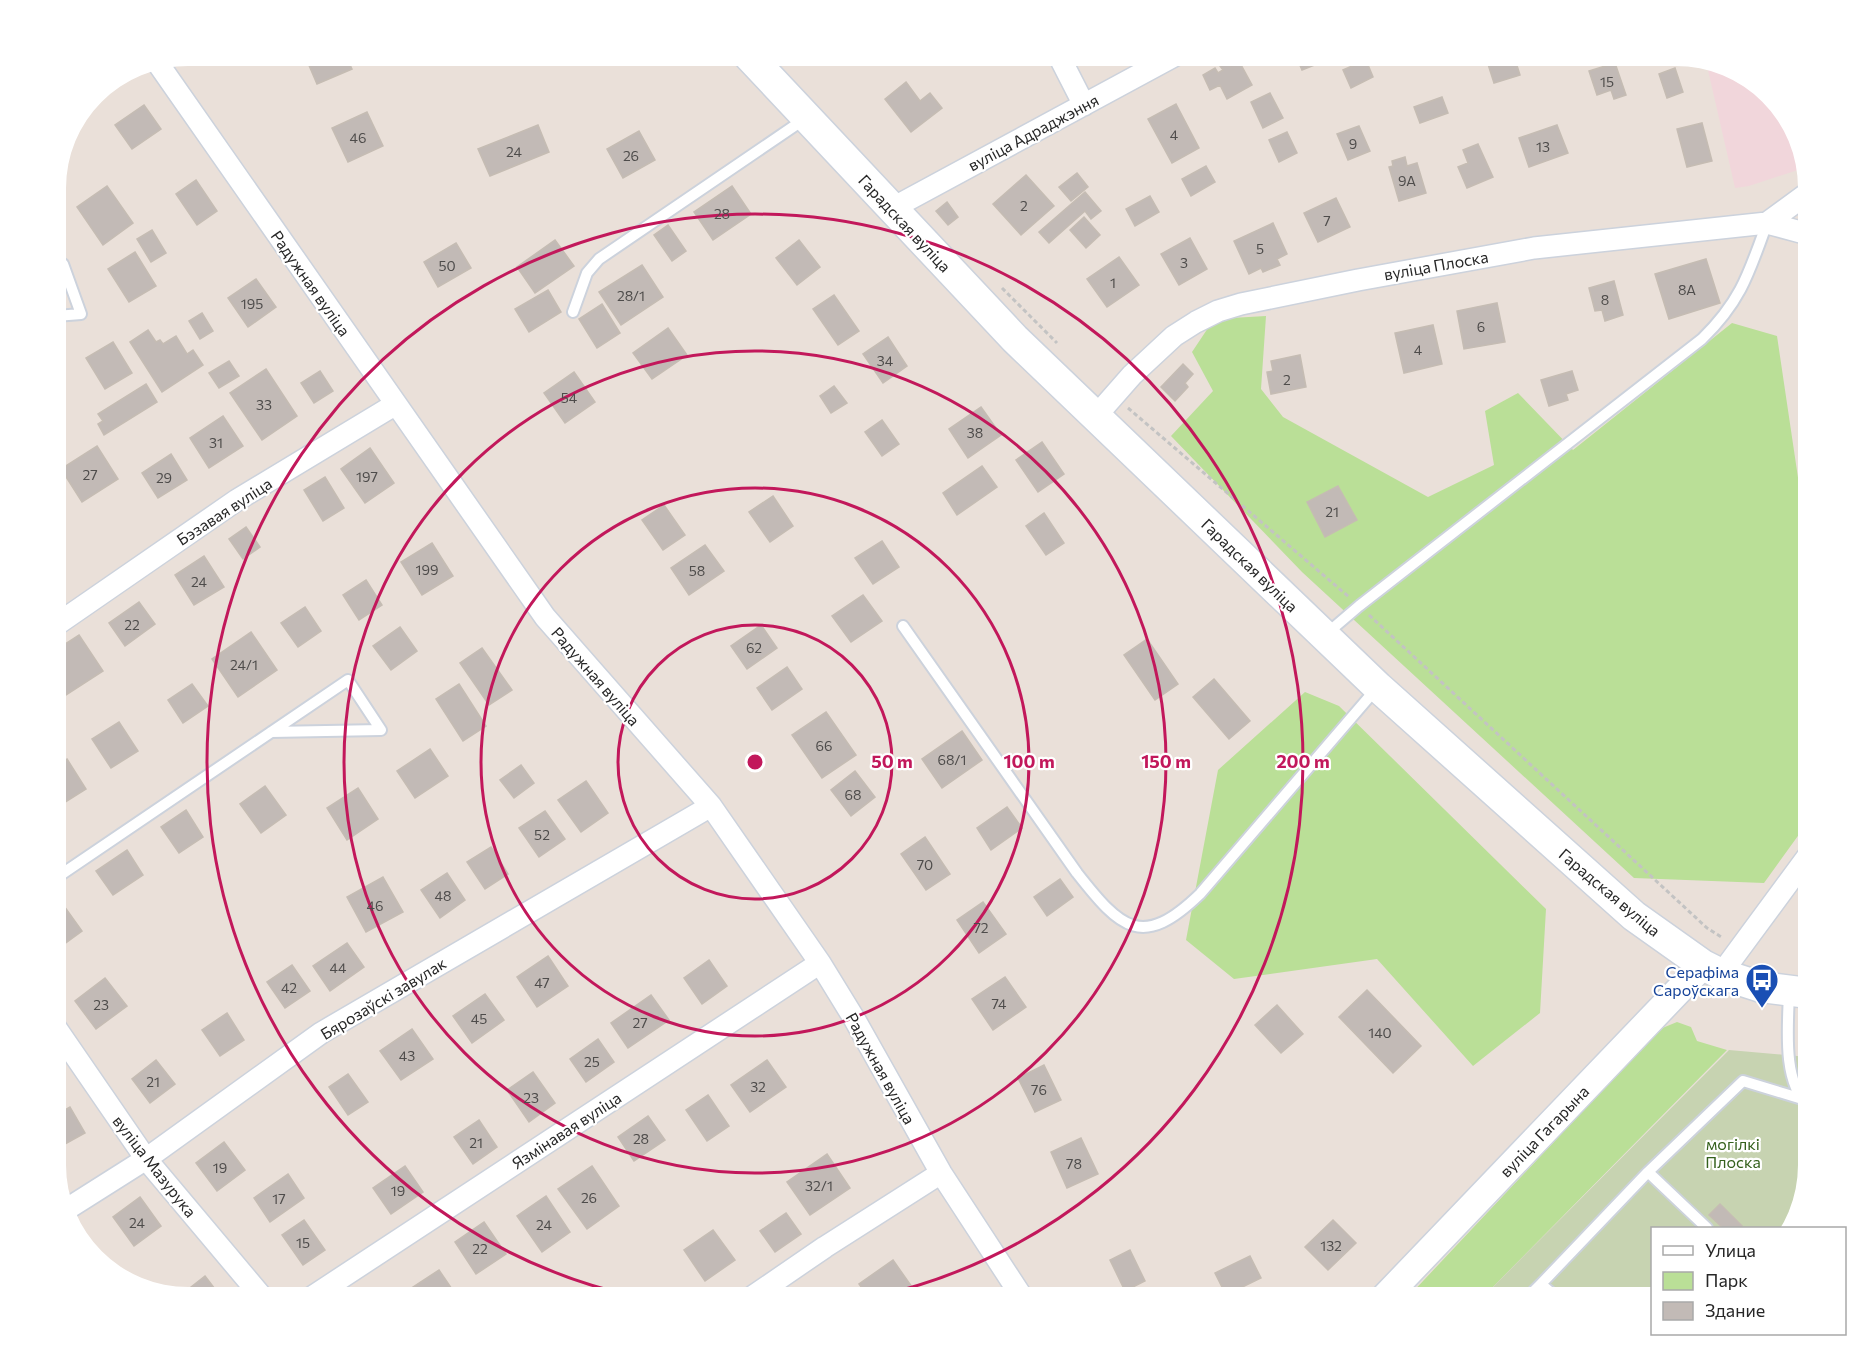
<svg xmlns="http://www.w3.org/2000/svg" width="1864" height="1353" font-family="Commissioner,sans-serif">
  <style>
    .medical { fill: #f1d6db }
    .green { fill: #badf97 }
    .cemetery { fill: #c7d3b1 }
    .building { fill: #c2bab6; stroke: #c5bcb3; stroke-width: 1.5 }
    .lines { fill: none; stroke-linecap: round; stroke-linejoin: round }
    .service-casing { stroke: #ccd2dc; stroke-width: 14 }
    .minor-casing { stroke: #ccd2dc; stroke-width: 24 }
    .tertiary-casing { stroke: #ccd2dc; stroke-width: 30 }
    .secondary-casing { stroke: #ccd2dc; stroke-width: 33 }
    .path { stroke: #c3c3c3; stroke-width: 3; stroke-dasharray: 4.5 3; stroke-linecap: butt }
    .service { stroke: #fff; stroke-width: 10 }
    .minor { stroke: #fff; stroke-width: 21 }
    .tertiary { stroke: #fff; stroke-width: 27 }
    .secondary { stroke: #fff; stroke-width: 30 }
    .ring { fill: none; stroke: #c2185b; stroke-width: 3 }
    .labels { text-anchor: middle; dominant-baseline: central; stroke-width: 4.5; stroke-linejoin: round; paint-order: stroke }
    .number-label { font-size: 14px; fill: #4e4c4b }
    .street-label { font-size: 16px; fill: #272727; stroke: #fff }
    .transit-label { font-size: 16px; fill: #164399; stroke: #fff; text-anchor: end }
    .park-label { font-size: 16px; fill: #34601c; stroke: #fff }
    .centre { fill: #c2185b; stroke: #fff; stroke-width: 3 }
    .ring-label { font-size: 18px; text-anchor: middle; font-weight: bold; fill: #c2185b; stroke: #fff; stroke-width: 4.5; stroke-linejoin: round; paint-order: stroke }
  </style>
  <rect width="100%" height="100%" fill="#eae0d9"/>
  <!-- medical -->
  <path class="medical" d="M1707 66 1756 83 1795 129 1804 168 1749 186 1735 188Z"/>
  <!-- green -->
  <path class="green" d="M1266 316 1261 389 1283 417 1428 497 1494 465 1485 411 1518 393 1573 450 1732 323 1777 336 1808 545V822L1764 883 1634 878 1302 572 1171 436 1213 391 1192 352 1214 319Z
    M1305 692 1339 706 1546 909 1540 1013 1473 1066 1377 959 1234 979 1186 940 1218 770Z
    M1677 1022 1691 1027 1697 1041 1727 1050 1483 1297H1408L1660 1029Z"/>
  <!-- cemetery -->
  <path class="cemetery" d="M1729 1050 1808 1057V1165L1787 1228H1652V1297H1483Z"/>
  <!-- building -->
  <path class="building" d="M305 56H346L352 69 317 84Z
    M1296 56H1337L1302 70Z
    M1504 56H1514L1520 75 1494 83 1487 61Z
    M1366 60 1373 77 1351 88 1343 70Z
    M1239 61 1252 85 1227 99 1220 85 1210 90 1203 75 1215 68 1218 73 1223 70 1220 66 1228 62 1230 66Z
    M1615 63 1626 95 1614 99 1611 90 1597 95 1589 71Z
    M1675 68 1683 92 1667 98 1659 74Z
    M906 82 920 101 930 93 942 108 911 132 885 99Z
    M1270 93 1283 118 1263 128 1251 102Z
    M1442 97 1448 113 1420 123 1414 107Z
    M1176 104 1199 148 1172 163 1148 119Z
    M144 105 161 129 132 149 115 125Z
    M367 112 383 146 348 162 332 128Z
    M1702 123 1712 161 1687 167 1677 129Z
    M538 125 549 152 490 176 478 149Z
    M1557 125 1568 153 1529 167 1519 138Z
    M1359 126 1370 151 1348 160 1337 134Z
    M639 131 655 160 623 178 607 149Z
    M1287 132 1297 153 1279 162 1269 140Z
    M1478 144 1493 177 1467 188 1458 167 1468 163 1463 150Z
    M1405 157 1407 166 1417 163 1426 193 1399 201 1389 167 1393 166 1392 161Z
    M1206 166 1215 182 1191 196 1182 179Z
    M1077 173 1088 187 1071 201 1059 187Z
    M1026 175 1054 206 1021 235 993 204Z
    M196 180 217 211 197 225 176 194Z
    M107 186 133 223 103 245 77 207Z
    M732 186 751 214 713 240 694 212Z
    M1085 192 1101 211 1091 219 1085 211 1049 243 1039 232Z
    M1150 196 1159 212 1135 226 1126 209Z
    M1336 198 1350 227 1318 242 1304 213Z
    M947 202 958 217 948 225 936 211Z
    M1084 217 1100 235 1086 248 1070 230Z
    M1273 223 1287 254 1277 259 1280 265 1263 272 1261 268 1249 274 1234 241Z
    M668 225 686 251 672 261 654 235Z
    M152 230 166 253 151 262 137 239Z
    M1190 238 1207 269 1179 285 1161 254Z
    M555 240 574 266 535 293 517 267Z
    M799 240 820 267 797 285 776 258Z
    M456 243 471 268 438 287 424 262Z
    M135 252 156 286 129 302 108 269Z
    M1119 257 1139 285 1107 307 1087 279Z
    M1706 259 1720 303 1669 319 1655 274Z
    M642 265 663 297 621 325 599 292Z
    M256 279 276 307 248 327 228 298Z
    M1614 281 1623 315 1605 321 1602 310 1595 311 1589 288Z
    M548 290 561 312 529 332 515 309Z
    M834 295 859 331 838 345 813 309Z
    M1497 303 1505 342 1464 349 1457 311Z
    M602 304 620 333 597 348 579 319Z
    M202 313 213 331 200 339 189 321Z
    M1433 325 1442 364 1404 373 1395 333Z
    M668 328 687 355 652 379 633 353Z
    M148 330 156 342 160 340 163 344 176 336 187 354 193 350 203 365 162 392 130 342Z
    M888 337 907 366 883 383 863 354Z
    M113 342 132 373 105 389 86 358Z
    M1300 355 1306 387 1271 394 1267 372 1273 371 1271 361Z
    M229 361 239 376 219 388 209 373Z
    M1183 364 1193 374 1185 383 1188 387 1175 401 1161 387Z
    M266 369 297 416 262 440 230 393Z
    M320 371 333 391 314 403 301 383Z
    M1572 371 1578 390 1566 394 1568 400 1549 406 1541 380Z
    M574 372 595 402 565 423 544 393Z
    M146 384 157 402 104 435 98 424 103 421 98 414Z
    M834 386 847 403 831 413 820 396Z
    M981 407 1001 435 968 458 949 429Z
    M223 416 243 446 209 468 190 438Z
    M882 420 899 444 882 456 865 432Z
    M1042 442 1064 474 1038 492 1016 460Z
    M97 446 118 479 82 502 61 469Z
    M370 448 394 483 365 503 341 469Z
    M171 454 187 480 158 498 142 473Z
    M982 466 997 487 957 515 943 493Z
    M325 477 344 508 323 521 304 490Z
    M1338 486 1357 520 1325 537 1307 502Z
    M773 496 793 526 770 542 749 512Z
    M664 505 685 535 663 550 642 520Z
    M1044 513 1064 543 1046 555 1026 526Z
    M246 527 260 547 243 559 229 539Z
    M882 541 899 567 873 584 855 558Z
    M432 543 453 576 422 595 401 562Z
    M705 545 724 571 689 595 671 568Z
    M204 556 224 587 194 605 175 575Z
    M366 580 382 605 359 620 343 595Z
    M863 595 882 621 851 642 832 616Z
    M139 602 155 624 125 646 109 623Z
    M305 607 321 631 298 647 281 623Z
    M761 625 777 648 747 669 731 646Z
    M400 627 417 651 391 670 373 646Z
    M251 632 277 670 238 697 212 659Z
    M79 635 103 671 66 695 56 680V650Z
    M1147 639 1178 684 1155 700 1124 655Z
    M482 648 512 690 489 705 460 663Z
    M787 667 802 689 772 710 757 688Z
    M1214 679 1250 721 1229 739 1193 697Z
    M192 684 208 706 183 723 168 700Z
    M459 684 486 726 463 741 436 699Z
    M826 712 856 755 822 778 792 735Z
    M119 722 138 751 111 768 92 739Z
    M962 731 982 760 942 788 922 759Z
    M430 749 448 776 415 798 397 771Z
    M67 759 86 789 56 808V767Z
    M521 765 534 783 514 798 500 780Z
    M855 771 875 797 851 816 831 790Z
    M586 781 608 813 581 832 558 800Z
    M265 786 286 815 261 833 240 804Z
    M358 788 378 819 347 840 327 808Z
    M1007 807 1022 828 991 850 977 828Z
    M186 810 203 837 179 853 161 827Z
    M545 811 565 839 539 857 519 828Z
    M925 837 950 874 926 890 901 854Z
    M491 847 508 874 485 889 467 862Z
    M127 850 143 875 113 895 96 871Z
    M447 873 465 900 440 918 421 890Z
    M383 877 403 912 366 932 347 897Z
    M1060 879 1073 897 1047 916 1034 897Z
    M59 899 82 931 56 950V901Z
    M983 902 1006 934 979 953 957 920Z
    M347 943 364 967 330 991 313 966Z
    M548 956 568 986 537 1007 517 977Z
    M709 960 727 986 702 1004 684 978Z
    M292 965 310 991 285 1008 267 982Z
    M1005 977 1026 1007 993 1030 972 999Z
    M105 978 127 1006 96 1029 75 1001Z
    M1367 990 1421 1046 1393 1073 1339 1017Z
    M485 994 504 1020 472 1043 453 1016Z
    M651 995 669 1020 628 1048 611 1023Z
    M1277 1005 1303 1034 1281 1053 1255 1025Z
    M227 1013 244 1040 220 1056 202 1030Z
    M412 1029 433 1059 401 1080 380 1051Z
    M598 1039 614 1062 586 1082 570 1059Z
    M156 1060 175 1084 150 1103 132 1079Z
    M767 1060 786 1087 750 1112 731 1085Z
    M1044 1065 1061 1100 1035 1112 1018 1078Z
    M533 1072 555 1103 529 1122 507 1090Z
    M348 1074 368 1102 348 1115 329 1087Z
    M708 1095 729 1126 707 1141 686 1110Z
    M70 1107 85 1133 56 1149V1115Z
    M648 1116 665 1140 634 1161 618 1137Z
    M479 1120 497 1147 473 1164 454 1137Z
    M1081 1138 1098 1174 1067 1188 1051 1152Z
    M224 1142 245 1170 217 1191 196 1163Z
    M827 1154 850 1188 810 1215 787 1182Z
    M405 1166 423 1192 391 1214 373 1188Z
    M592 1166 619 1206 587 1229 558 1189Z
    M288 1174 304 1198 270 1222 254 1198Z
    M546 1196 570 1232 542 1252 517 1216Z
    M140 1197 161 1226 134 1246 113 1217Z
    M1720 1204 1742 1226 1739 1228H1723L1709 1215Z
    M786 1213 801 1234 775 1252 760 1231Z
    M304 1220 325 1250 303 1265 282 1235Z
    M1333 1220 1356 1243 1328 1270 1305 1247Z
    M484 1222 506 1254 476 1274 455 1242Z
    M713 1230 735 1260 705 1281 684 1250Z
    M1130 1250 1145 1281 1125 1291 1110 1260Z
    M1250 1256 1261 1278 1226 1295 1215 1273Z
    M893 1260 919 1297H868L859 1284Z
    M439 1270 454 1292 447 1297H411L407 1291Z
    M205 1276 221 1297H188L181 1295Z"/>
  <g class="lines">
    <!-- service casing -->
    <g class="service-casing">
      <path id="service" d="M573 312 587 273 599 259 806 118
        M56 316 81 314 63 264 56 268
        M903 626 1077 873C1121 929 1142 950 1200 894L1376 689
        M1325 635 1359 606 1702 339C1741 301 1749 273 1767 223
        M56 878 348 680 381 730 271 732
        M1789 992C1788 1027 1782 1081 1808 1106
        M1707 1228 1648 1172 1743 1081 1799 1098 1808 1097
        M1528 1297 1541 1284
        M1556 1297 1541 1284 1648 1172"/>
    </g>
    <!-- minor casing -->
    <g class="minor-casing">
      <path id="minor" d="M1059 56 1084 105
        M157 62 545 617 711 806 820 963 855 1020 941 1173 1022 1297
        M891 209 1174 56
        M1767 223 1808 234
        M1096 416 1132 375 1174 336 1196 322 1218 311 1241 304 1358 280 1534 248 1767 223 1808 193
        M56 625 237 500 396 404
        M1721 974 1808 856
        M56 1028 146 1159 262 1297
        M67 1209 146 1159 321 1033 711 806
        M312 1297 820 963
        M752 1297 825 1247 941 1173"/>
    </g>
    <!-- tertiary casing -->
    <g class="tertiary-casing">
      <path id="tertiary" d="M1385 1297 1703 965"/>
    </g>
    <!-- secondary casing -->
    <g class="secondary-casing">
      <path id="secondary" d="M749 56 1015 339 1378 687 1634 916 1703 965 1721 974 1761 987 1808 993"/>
    </g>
    <!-- path -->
    <path class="path" d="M714 56 720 63 725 59
      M1773 108 1775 105
      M1002 288 1057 343
      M1128 408 1349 597
      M1369 615 1707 928 1723 938"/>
    <!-- service -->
    <use href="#service" class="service"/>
    <!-- minor -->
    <use href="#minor" class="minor"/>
    <!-- tertiary -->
    <use href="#tertiary" class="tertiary"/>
    <!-- secondary -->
    <use href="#secondary" class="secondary"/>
  </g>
  <!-- distance rings -->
  <g class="ring">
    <circle cx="755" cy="762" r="137"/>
    <circle cx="755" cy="762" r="274"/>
    <circle cx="755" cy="762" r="411"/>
    <path d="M636 1297A548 548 0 1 1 874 1297"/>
  </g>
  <!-- icons -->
  <defs>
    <g id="bus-pin" transform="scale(1.725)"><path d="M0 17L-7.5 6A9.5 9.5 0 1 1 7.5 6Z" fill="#1a4fb4" stroke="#fff"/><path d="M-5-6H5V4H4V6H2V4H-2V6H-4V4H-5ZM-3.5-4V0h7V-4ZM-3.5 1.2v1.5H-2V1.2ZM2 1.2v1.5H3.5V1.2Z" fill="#fff"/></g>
  </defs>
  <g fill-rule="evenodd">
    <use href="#bus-pin" x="1762" y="980"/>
  </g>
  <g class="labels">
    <!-- number labels -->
    <g class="number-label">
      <text x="1607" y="81">15</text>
      <text x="1174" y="134">4</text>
      <text x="358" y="137">46</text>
      <text x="1353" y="143">9</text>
      <text x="1543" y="146">13</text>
      <text x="514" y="151">24</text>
      <text x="631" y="155">26</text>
      <text x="1407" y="180">9А</text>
      <text x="1024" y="205">2</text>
      <text x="722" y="213">28</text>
      <text x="1327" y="220">7</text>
      <text x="1260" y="248">5</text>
      <text x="1184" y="262">3</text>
      <text x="447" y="265">50</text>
      <text x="1113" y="282">1</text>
      <text x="1687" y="289">8А</text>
      <text x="631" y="295">28/1</text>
      <text x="1605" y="299">8</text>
      <text x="252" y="303">195</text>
      <text x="1481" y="326">6</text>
      <text x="1418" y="349">4</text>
      <text x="885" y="360">34</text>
      <text x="1287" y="379">2</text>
      <text x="569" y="397">54</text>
      <text x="264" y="404">33</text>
      <text x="975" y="432">38</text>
      <text x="216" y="442">31</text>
      <text x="90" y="474">27</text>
      <text x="367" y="476">197</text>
      <text x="164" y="477">29</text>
      <text x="1332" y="511">21</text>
      <text x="427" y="569">199</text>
      <text x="697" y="570">58</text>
      <text x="199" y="581">24</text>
      <text x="132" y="624">22</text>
      <text x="754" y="647">62</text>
      <text x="244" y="664">24/1</text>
      <text x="824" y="745">66</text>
      <text x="952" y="759">68/1</text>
      <text x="853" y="794">68</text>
      <text x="542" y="834">52</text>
      <text x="925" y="864">70</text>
      <text x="443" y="895">48</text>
      <text x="375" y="905">46</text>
      <text x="981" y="927">72</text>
      <text x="338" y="967">44</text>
      <text x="542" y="982">47</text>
      <text x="289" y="987">42</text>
      <text x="999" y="1003">74</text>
      <text x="101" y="1004">23</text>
      <text x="479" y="1018">45</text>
      <text x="640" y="1022">27</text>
      <text x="1380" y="1032">140</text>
      <text x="407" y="1055">43</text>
      <text x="592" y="1061">25</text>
      <text x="153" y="1081">21</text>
      <text x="758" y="1086">32</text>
      <text x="1039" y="1089">76</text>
      <text x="531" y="1097">23</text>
      <text x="641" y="1138">28</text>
      <text x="476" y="1142">21</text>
      <text x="1074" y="1163">78</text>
      <text x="220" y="1167">19</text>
      <text x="819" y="1185">32/1</text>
      <text x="398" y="1190">19</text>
      <text x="589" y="1197">26</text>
      <text x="279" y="1198">17</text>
      <text x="137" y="1222">24</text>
      <text x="544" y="1224">24</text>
      <text x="303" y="1242">15</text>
      <text x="1331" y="1245">132</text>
      <text x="480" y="1248">22</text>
    </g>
    <!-- street labels -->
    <g class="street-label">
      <text transform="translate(1033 132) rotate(-28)">вуліца Адраджэння</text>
      <text transform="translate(905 223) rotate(47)">Гарадская вуліца</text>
      <text transform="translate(1436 265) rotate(-10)">вуліца Плоска</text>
      <text transform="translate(311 283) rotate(55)">Радужная вуліца</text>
      <text transform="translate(224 511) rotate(-33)">Бэзавая вуліца</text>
      <text transform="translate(1250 565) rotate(44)">Гарадская вуліца</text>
      <text transform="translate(596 676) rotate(49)">Радужная вуліца</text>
      <text transform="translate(1610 892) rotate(40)">Гарадская вуліца</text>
      <text transform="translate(383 998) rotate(-31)">Бярозаўскі завулак</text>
      <text transform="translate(881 1068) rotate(61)">Радужная вуліца</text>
      <text transform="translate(566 1130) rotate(-33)">Язмінавая вуліца</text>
      <text transform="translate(1544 1131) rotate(-46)">вуліца Гагарына</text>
      <text transform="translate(155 1166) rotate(52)">вуліца Мазурука</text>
    </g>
    <!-- transit labels -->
    <g class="transit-label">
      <text x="1739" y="971">Серафіма<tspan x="1739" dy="18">Сароўскага</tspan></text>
    </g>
    <!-- park labels -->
    <g class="park-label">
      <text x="1733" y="1143">могілкі<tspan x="1733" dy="18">Плоска</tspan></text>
    </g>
  </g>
  <!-- crop -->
  <path d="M0 0H1864V1353H0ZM188 66H1676A122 122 0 0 1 1798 188V1165A122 122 0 0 1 1676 1287H188A122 122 0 0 1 66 1165V188A122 122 0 0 1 188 66Z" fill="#fff" fill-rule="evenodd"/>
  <circle cx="755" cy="762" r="9" class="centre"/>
  <g class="ring-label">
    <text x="892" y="768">50 m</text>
    <text x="1029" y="768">100 m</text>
    <text x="1166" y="768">150 m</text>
    <text x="1303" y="768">200 m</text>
  </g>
  <!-- legend -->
  <rect x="1651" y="1227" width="195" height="108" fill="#ffffff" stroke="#a9a9a9" stroke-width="1.5"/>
  <rect x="1663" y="1246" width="30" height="9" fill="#ffffff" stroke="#a9a9a9" stroke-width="1.5"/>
  <text x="1705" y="1257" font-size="18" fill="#272727">Улица</text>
  <rect x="1663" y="1272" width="30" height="18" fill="#badf97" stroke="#a9a9a9" stroke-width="1.5"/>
  <text x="1705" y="1287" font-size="18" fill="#272727">Парк</text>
  <rect x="1663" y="1302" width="30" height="18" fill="#c2bab6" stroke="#a9a9a9" stroke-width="1.5"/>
  <text x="1705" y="1317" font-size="18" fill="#272727">Здание</text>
</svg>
